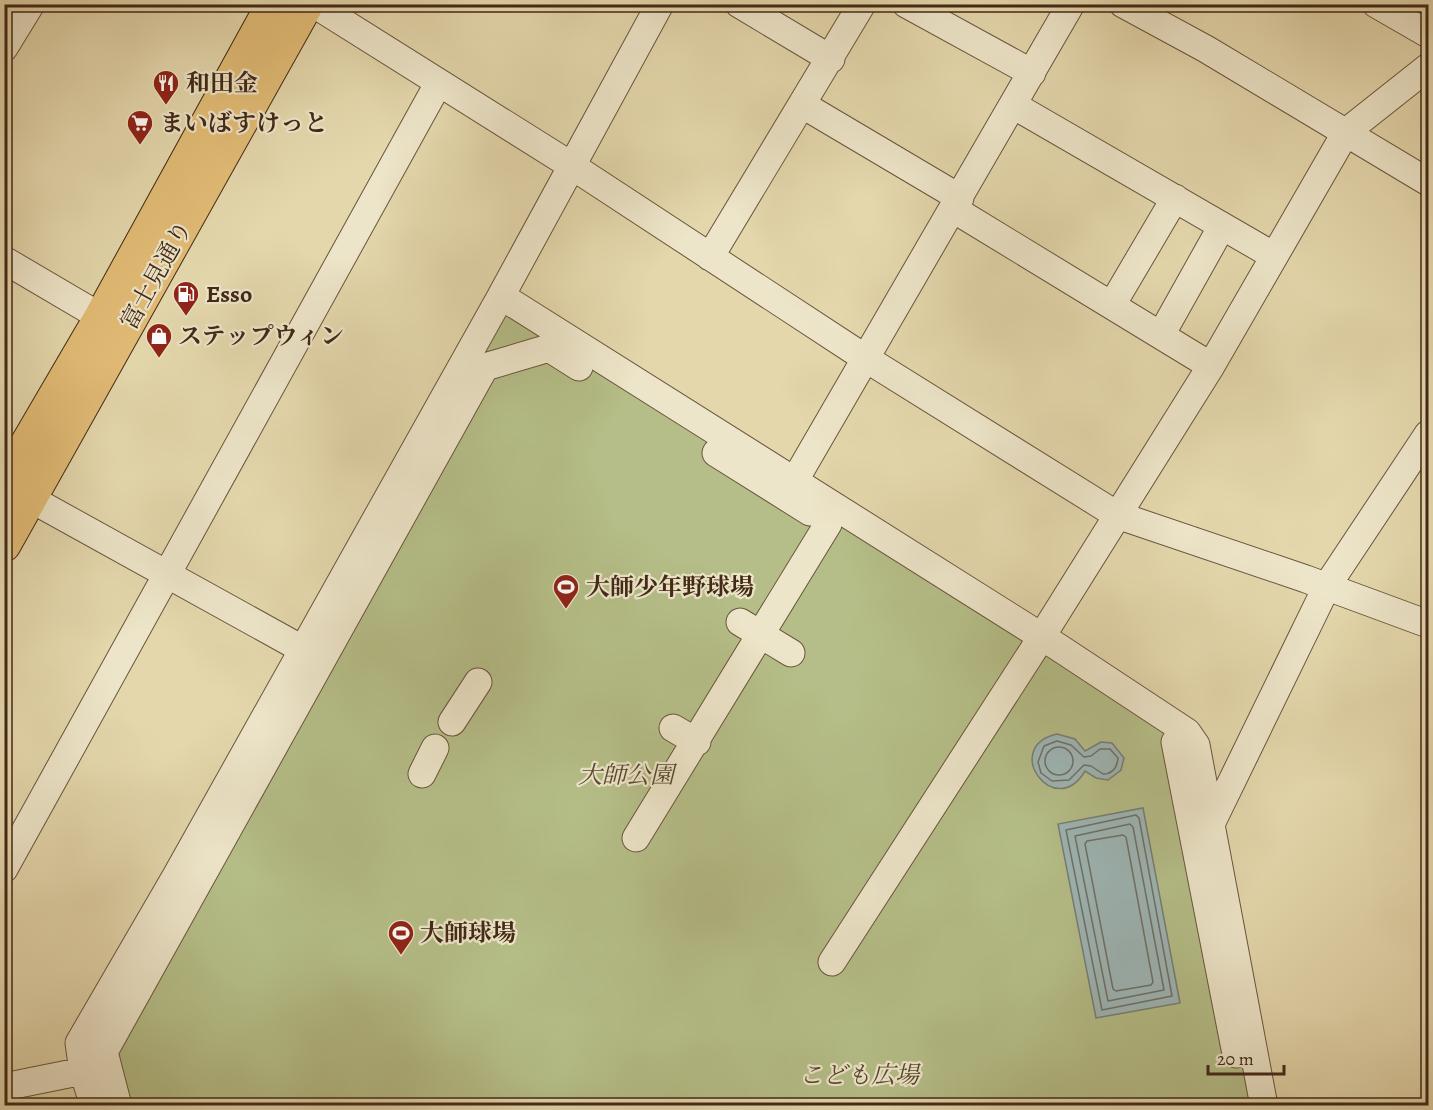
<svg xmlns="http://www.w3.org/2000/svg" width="1433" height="1110" font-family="Alegreya,'Noto Serif JP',serif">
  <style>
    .green { fill: #b5be88; stroke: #7b7450; stroke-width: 1.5 }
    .water { fill: #9db6b6; stroke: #787e76; stroke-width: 1.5 }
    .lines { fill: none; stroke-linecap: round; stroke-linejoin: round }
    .shore { stroke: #6f7066; stroke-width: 1.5 }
    .street-casing { stroke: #6a543c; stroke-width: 29 }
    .highway-casing { stroke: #412917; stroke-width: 35 }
    .street { stroke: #ede5c9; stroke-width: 27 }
    .highway { stroke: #e2bc76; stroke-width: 33 }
    .labels { text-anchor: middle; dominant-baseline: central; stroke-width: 4.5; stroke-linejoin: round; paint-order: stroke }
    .poi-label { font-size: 24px; font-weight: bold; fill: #412917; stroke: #ede5c9; text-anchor: start }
    .street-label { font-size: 24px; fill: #412917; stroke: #ede5c9 }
    .park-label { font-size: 24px; font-style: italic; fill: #58472e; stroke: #ede5c9 }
  </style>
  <rect width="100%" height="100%" fill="#e4d7ac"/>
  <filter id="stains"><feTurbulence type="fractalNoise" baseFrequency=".00333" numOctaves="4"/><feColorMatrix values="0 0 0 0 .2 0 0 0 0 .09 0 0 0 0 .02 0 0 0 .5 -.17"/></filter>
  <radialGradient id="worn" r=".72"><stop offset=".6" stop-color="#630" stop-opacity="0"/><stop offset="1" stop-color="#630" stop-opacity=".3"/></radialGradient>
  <!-- green -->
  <path class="green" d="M513 314 1188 743 1253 1105 107 1106 129 983 503 316Z"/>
  <!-- water -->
  <path class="water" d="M1057 734 1075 739 1085 751 1101 742 1112 743 1124 758 1121 770 1108 780 1096 778 1085 771C1055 822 1000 747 1057 734Z
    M1143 808 1180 1003 1096 1018 1058 824Z"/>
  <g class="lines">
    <!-- shore -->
    <path class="shore" d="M1057 741 1071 745 1084 757 1091 756 1100 749H1110L1118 758C1117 768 1113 774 1103 774L1091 766 1084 765 1069 780 1052 781 1041 773 1038 762 1044 746Z
      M1045 761a14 14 0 1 1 28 0a14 14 0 1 1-28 0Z
      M1136 815 1139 818 1172 996 1102 1010 1066 830Z
      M1130 824 1133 827 1164 990 1108 1001 1075 836Z
      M1123 835 1126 837 1153 982 1151 985 1116 991 1113 989 1085 844 1087 841Z"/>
    <!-- street casing -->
    <g class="street-casing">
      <path id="street" d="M314 4 572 166 865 358 1117 515 1306 579 1428 624
        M739 4 831 59
        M906 4 1032 73
        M1123 4 1206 49 1428 182
        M1376 4 1428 34
        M4 48 31 4
        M803 105 960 198
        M1013 105 1274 256
        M955 210 1211 366
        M710 257 862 4
        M4 260 101 317
        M501 296 660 4
        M1112 305 1175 198
        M1161 335 1222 226
        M716 453 810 512
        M795 480 1071 4
        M12 508 31 499 302 649
        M740 622 791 653
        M452 722 478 682
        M673 728 697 742
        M1175 742 1236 1054
        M422 774 435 748
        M1212 822 1327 586 1428 434
        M636 838 828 524
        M4 869 438 84
        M832 962 1032 652 1211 366 1346 132 1428 67
        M4 1087 83 1071
        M94 1106 83 1071 79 1043 176 876 501 296 1058 647 1187 732 1196 745 1264 1106
        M118 1106 104 1052 485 367 549 348 579 367"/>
    </g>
    <!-- highway casing -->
    <g class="highway-casing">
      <path id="highway" d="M4 483 101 317 273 4
        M4 545 307 4"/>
    </g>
    <!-- street -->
    <use href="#street" class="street"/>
    <!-- highway -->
    <use href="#highway" class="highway"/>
  </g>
  <!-- icons -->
  <defs>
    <g id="restaurant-pin" transform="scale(1.35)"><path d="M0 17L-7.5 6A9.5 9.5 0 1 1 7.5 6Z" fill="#8f2418" stroke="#ede5c9"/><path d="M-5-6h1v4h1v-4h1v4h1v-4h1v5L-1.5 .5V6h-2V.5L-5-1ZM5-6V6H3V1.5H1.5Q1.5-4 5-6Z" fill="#fff"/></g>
    <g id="supermarket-pin" transform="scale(1.35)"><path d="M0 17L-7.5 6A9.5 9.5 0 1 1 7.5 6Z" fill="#8f2418" stroke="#ede5c9"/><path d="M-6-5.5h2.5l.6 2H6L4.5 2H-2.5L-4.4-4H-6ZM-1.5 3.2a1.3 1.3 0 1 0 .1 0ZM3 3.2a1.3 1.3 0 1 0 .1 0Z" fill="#fff"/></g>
    <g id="fuel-pin" transform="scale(1.35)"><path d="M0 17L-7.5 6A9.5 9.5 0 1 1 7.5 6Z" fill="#8f2418" stroke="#ede5c9"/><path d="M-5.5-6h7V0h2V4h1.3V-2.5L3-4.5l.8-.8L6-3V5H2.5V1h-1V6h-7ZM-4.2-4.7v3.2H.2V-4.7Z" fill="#fff"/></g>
    <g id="shop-pin" transform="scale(1.35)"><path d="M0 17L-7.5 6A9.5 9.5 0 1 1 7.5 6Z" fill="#8f2418" stroke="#ede5c9"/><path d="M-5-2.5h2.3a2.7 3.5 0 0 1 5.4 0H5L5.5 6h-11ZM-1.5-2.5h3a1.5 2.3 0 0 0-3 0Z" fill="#fff"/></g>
    <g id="stadium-pin" transform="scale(1.35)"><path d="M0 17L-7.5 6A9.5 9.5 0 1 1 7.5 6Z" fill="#8f2418" stroke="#ede5c9"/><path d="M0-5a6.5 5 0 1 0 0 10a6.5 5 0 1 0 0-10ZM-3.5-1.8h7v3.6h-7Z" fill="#fff"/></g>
  </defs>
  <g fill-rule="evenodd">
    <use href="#restaurant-pin" x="166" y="83"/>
    <use href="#supermarket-pin" x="140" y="123"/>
    <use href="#fuel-pin" x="186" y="294"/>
    <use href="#shop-pin" x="159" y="336"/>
    <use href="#stadium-pin" x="566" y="587"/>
    <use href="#stadium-pin" x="401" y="933"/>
  </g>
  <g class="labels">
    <!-- poi labels -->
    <g class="poi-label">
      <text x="186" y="83">和田金</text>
      <text x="160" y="123">まいばすけっと</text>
      <text x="206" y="294">Esso</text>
      <text x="178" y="336">ステップウィン</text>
      <text x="586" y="587">大師少年野球場</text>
      <text x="420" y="933">大師球場</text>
    </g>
    <!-- street labels -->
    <g class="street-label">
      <text transform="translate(156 275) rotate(-61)">富士見通り</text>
    </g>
    <!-- park labels -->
    <g class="park-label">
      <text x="626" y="775">大師公園</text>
      <text x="859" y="1075">こども広場</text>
    </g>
  </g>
  <!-- margin -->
  <rect width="1433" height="1110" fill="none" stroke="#e4d7ac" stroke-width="24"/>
  <rect x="6" y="6" width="1421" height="1098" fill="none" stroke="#412917" stroke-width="3"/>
  <rect x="12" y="12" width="1409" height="1086" fill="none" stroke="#412917" stroke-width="1.5"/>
  <!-- scale -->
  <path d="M1208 1065v9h76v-9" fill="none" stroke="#412917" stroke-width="3"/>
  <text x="1217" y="1065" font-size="18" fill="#412917" stroke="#ede5c9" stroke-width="4.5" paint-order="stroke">20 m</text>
  <rect width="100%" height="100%" filter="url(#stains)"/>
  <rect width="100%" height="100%" fill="url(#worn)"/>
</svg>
